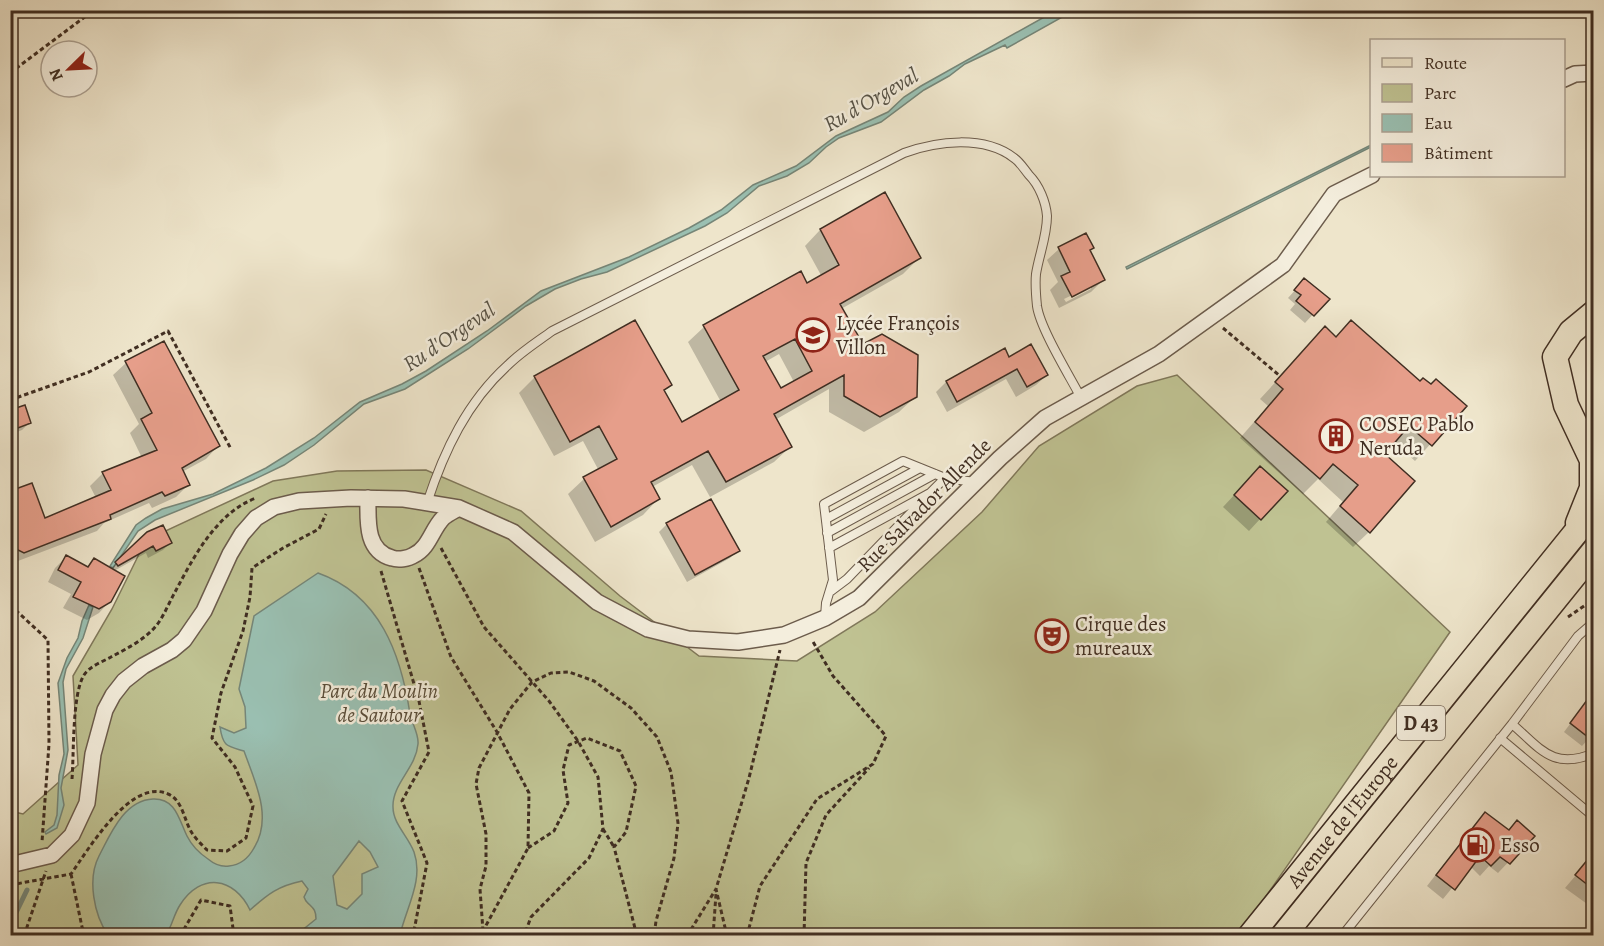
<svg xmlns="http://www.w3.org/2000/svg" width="1604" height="946" font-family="Alegreya,serif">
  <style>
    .green { fill: #bfc292; stroke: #80785a; stroke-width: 1.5 }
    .water { fill: #9ac0b2; stroke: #768678; stroke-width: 1.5; fill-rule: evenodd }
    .shadow { fill: #0003; fill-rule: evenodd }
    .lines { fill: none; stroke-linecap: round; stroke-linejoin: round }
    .stream { stroke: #768678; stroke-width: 5 }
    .building { fill: #e69e8a; stroke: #402e22; stroke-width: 1.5; fill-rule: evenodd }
    .service-casing { stroke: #6c5c4c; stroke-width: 10 }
    .minor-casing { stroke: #6c5c4c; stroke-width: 18 }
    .primary-casing { stroke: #402e22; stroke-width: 27 }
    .path { stroke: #402e22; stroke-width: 3; stroke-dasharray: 4.5 3; stroke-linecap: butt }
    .service { stroke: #f4eedd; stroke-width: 8 }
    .minor { stroke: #f4eedd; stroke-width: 15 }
    .primary { stroke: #eee5cb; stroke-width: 24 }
    .labels { text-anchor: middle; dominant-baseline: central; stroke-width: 5; stroke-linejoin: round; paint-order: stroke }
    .shield { fill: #f4eedd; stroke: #76685a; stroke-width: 1.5 }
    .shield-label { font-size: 20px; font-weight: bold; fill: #402e22 }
    .poi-label { font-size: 21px; fill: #402e22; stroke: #f4eedd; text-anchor: start }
    .street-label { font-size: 21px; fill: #402e22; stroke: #f4eedd }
    .park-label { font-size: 21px; font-style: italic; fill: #594c38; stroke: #f4eedd }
    .water-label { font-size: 22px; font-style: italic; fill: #565246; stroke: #f4eedd }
  </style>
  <rect width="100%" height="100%" fill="#eee5cb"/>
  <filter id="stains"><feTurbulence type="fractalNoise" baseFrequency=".00333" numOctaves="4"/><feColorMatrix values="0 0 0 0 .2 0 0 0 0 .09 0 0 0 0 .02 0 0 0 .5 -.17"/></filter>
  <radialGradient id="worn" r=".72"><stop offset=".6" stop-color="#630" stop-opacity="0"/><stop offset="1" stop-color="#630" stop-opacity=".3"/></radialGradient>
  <!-- green -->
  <path class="green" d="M1177 375 1450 632 1239 935H11L10 811 23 814 78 765 73 676 112 609 146 540 273 481 337 471 426 470 521 511 620 596 699 656 797 661 875 612 982 512 1039 446 1137 386Z"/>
  <!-- water -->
  <path class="water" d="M1055 11H1073L1007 48 1005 45 965 64 949 76 924 90 881 122 839 138 826 147 809 163 787 176 759 186 727 213 705 226 607 272 581 279 555 289 526 306 468 349 405 389 364 404 314 445 284 465 253 480 155 520 138 531 113 568 110 566 136 525 146 518 162 509 213 494 266 468 314 438 360 402 402 384 426 371 487 331 541 291 629 257 689 228 721 210 753 185 796 166 836 136 888 112 904 97 921 86Z
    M1371 145V147L1127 269 1126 267Z
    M318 573C380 595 401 654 410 714 412 724 419 734 418 744 416 768 392 784 393 807 393 824 408 836 414 852 424 880 406 908 400 935H287L301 931 316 919C316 908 312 908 306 901L304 897 308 889 302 881C278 886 268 894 250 910 234 877 201 872 180 905 174 914 172 926 166 935H108C94 915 87 879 99 856 110 835 124 800 153 799 176 798 179 820 187 836 192 846 199 853 208 859 214 864 222 867 229 866 241 865 249 857 254 848 273 817 255 782 244 751 227 746 223 747 220 727L234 733 246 728 245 707 239 689 254 616ZM359 841 370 852 378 867 362 874V894L347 909 337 905 333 876Z
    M89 605 93 607 83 638 66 669 63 682 68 750 61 788 64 805 57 828 46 834 45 832 54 825 57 815 59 775 64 754 58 683 67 658 78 638 82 621Z"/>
  <!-- shadow -->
  <path class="shadow" d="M884 194 919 258 903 274 841 309 862 346 916 396 899 412 864 432 829 412V389L775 420 790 447 774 462 710 497 692 465 652 487 658 499 643 515 595 542 568 494 584 479 599 471 583 441 554 456 519 393 535 377 670 385 663 391 682 424 721 402 688 342 704 327 807 285 822 277 805 246 820 230ZM779 354 794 382 780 390 765 362Z
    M1092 248 1089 252 1103 280 1091 292 1059 308 1050 290 1058 282 1047 260 1059 249ZM1091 286V289L1066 302 1064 299Z
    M1297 288 1327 299 1305 323 1290 310 1295 304 1288 298Z
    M1325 328 1335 338 1465 406 1415 461 1394 442 1383 454 1369 532 1353 547 1326 522 1343 502 1318 479 1303 494 1240 438 1268 406 1260 399Z
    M163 343 218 446 206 459 182 472 188 485 176 497 152 508 149 503 104 523 97 531 10 564V492L45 520 96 498 90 486 103 473 142 458 130 433 139 424 113 375 126 363Z
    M1004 350 1009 359 1047 375 1036 385 1016 397 1006 379 947 412 936 392 946 382Z
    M10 412 29 423 22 430 10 435Z
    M1249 479 1260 519 1249 531 1223 507Z
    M667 524 738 550 730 558 687 582 659 532Z
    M148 533 171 542 163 550 148 558 146 553 114 571 110 601 99 613 87 620 63 608 71 594 48 582 55 568 66 557 86 568 94 559 110 569Z
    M1594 692V733L1582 746 1564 732Z
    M1594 794V822L1580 810Z
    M1486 814 1508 831 1533 836 1498 873 1489 866 1480 876 1470 866 1443 899 1427 886 1475 824Z
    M1594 854V909L1565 888Z"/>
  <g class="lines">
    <!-- stream -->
    <path class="stream" d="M10 925 27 890"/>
  </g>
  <!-- building -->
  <path class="building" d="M885 192 921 258 840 304 863 344 882 334 918 355 917 397 880 417 844 396V375L774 414 792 447 726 482 708 451 651 482 660 499 611 527 583 477 617 459 599 426 570 442 534 376 635 320 672 385 664 390 682 422 739 390 703 325 801 271 807 283 839 265 820 229ZM795 339 812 371 781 388 763 356Z
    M1086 233 1094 248 1090 250 1105 280 1072 297 1061 276 1070 272 1058 247Z
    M1304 278 1330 299 1314 316 1296 301 1301 295 1294 290Z
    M1351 320 1420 381 1423 378 1431 384 1436 379 1467 406 1432 446 1409 426 1385 454 1415 481 1370 533 1340 506 1358 485 1333 464 1320 479 1255 422 1283 389 1275 382 1325 326 1336 337Z
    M164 341 220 446 182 468 190 485 165 496 162 492 110 515 111 519 24 553 10 546V491L32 483 45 518 111 490 102 472 157 450 141 419 152 413 125 361Z
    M1031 344 1048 375 1027 387 1017 369 957 402 946 381 1005 348 1009 357Z
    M25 405 31 423 10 431V410Z
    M1260 466 1288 491 1261 520 1234 495Z
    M711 499 740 551 695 575 666 523Z
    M163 525 172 543 156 551 153 546 118 566 115 562 147 532Z
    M66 555 88 567 94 558 125 576 111 602 99 609 73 597 81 582 58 570Z
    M1593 692V741L1570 723Z
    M1485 812 1509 830 1517 820 1535 836 1510 864 1500 857 1491 866 1480 856 1455 890 1436 875Z
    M1593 853V889L1575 875Z"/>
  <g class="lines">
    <!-- service casing -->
    <g class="service-casing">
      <path id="service" d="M427 503C444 451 467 402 508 365 521 352 537 342 552 331L904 153C937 141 984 135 1014 158 1020 162 1024 169 1029 175 1039 185 1046 202 1047 216 1047 236 1039 255 1036 274 1035 284 1036 296 1037 306 1040 328 1069 375 1080 396
        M826 519 920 468
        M827 533 935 474
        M829 548 930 493 945 478
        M831 591 847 579 930 493
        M825 617 826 603 833 580 824 504 903 461 945 478 975 482
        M1512 724C1540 748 1553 771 1594 753
        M1500 738 1594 817
        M1342 936 1512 724 1578 636 1594 622"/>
    </g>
    <!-- minor casing -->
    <g class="minor-casing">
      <path id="minor" d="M1564 79 1575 74 1594 73
        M368 498C368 520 365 551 392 558 398 560 408 559 414 555 429 548 432 529 443 518 447 514 454 511 459 508
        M10 865 52 855 72 835 87 803 93 754 105 710 113 695 124 681 143 666 172 650 184 640 204 611 230 554 242 534 256 518 274 507 299 501 351 498 404 499 459 508 513 532 597 602 648 629 688 639 738 642 784 635 825 618 859 598 1000 458 1045 418 1159 354 1283 265 1334 194 1372 175"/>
    </g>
    <!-- primary casing -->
    <g class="primary-casing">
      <g id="primary">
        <path d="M1578 523 1592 488V460L1566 405 1555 357 1571 332 1594 313"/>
        <path id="s1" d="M1250 936 1594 510"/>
        <path d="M1283 936 1594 551"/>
      </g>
    </g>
    <!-- path -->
    <path class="path" d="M10 73 94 10
      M1223 328 1280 376
      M10 400 89 372 168 331 231 449
      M441 548 484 627 549 701 578 741 598 777 603 829 589 858 531 917 524 936
      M419 568 451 657 497 732 529 793 528 848 483 931 482 936
      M381 571 419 701 429 752 402 801 427 863 413 936
      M10 605 48 640 49 744 42 842
      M1568 617 1594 599
      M72 779C74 754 72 694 84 675 90 666 102 662 111 657 128 648 148 638 159 622 165 613 169 603 174 594 193 558 216 513 256 498
      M603 829 614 847
      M528 848 554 831 568 803 563 770 569 745 587 738 620 751 636 786 626 832 614 847 637 936
      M71 874 82 927 87 936
      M10 885 71 874C88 850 131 777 168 794 183 800 184 821 192 833 196 839 202 845 207 850L227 851 246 838 253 806 235 767 212 738 221 693 243 631 250 597 252 568 283 548 319 529 326 514
      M483 931 480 889 486 866V834L476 784 479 768 510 709 532 682 551 673 569 672 594 681 631 708 657 737 671 772 678 823 674 858 656 921 654 936
      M28 936 27 927 46 871
      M180 936 201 900 230 906 234 936
      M687 936 716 889
      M713 936 716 894
      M727 936 716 889 749 778 780 650
      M747 936 760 886 817 799 873 764 886 736 833 676 812 640
      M804 936 806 863 826 815 869 768"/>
    <!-- service -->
    <use href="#service" class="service"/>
    <!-- minor -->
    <use href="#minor" class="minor"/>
    <!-- primary -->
    <use href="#primary" class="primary"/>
  </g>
  <!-- icons -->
  <defs>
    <g id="school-ring" transform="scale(1.725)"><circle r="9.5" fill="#f4eedd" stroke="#8f2418" stroke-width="1.5"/><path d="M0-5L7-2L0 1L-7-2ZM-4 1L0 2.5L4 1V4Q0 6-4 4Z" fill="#8f2418"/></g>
    <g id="building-ring" transform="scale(1.725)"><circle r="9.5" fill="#f4eedd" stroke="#8f2418" stroke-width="1.5"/><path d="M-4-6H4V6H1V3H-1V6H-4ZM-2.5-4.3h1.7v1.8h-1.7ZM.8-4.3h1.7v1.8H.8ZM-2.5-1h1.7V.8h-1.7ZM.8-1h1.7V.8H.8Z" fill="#8f2418"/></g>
    <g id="theatre-ring" transform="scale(1.725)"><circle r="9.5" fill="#f4eedd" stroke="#8f2418" stroke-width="1.5"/><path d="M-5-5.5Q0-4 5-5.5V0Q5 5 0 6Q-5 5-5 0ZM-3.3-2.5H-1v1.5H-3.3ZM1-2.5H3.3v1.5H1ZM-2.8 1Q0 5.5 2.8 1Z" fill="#8f2418"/></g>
    <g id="fuel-ring" transform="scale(1.725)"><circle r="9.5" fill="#f4eedd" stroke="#8f2418" stroke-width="1.5"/><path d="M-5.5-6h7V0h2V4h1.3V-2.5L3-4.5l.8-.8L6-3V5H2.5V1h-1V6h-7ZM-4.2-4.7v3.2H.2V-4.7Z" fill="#8f2418"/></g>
  </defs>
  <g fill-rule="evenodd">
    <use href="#school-ring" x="813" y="335"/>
    <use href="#building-ring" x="1336" y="436"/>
    <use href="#theatre-ring" x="1052" y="636"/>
    <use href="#fuel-ring" x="1477" y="845"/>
  </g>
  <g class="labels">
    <!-- shield labels -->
    <rect class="shield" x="1397" y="706" width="48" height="34" rx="4.5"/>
    <g class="shield-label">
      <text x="1421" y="723">D 43</text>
    </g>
    <!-- poi labels -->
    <g class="poi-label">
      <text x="836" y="323">Lycée François<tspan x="836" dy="24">Villon</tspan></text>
      <text x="1359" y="424">COSEC Pablo<tspan x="1359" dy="24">Neruda</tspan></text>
      <text x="1075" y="624">Cirque des<tspan x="1075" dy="24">mureaux</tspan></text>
      <text x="1500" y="845">Esso</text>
    </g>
    <!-- street labels -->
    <g class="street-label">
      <text transform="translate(924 505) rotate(-45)">Rue Salvador Allende</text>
      <text stroke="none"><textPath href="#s1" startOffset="147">Avenue de l'Europe</textPath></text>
    </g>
    <!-- park labels -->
    <g class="park-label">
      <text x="379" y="691">Parc du Moulin<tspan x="379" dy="24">de Sautour</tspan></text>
    </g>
    <!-- water labels -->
    <g class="water-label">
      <text transform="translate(871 100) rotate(-30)">Ru d'Orgeval</text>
      <text transform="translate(449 337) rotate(-34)">Ru d'Orgeval</text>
    </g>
  </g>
  <!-- margin -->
  <rect width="1604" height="946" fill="none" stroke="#eee5cb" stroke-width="36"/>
  <rect x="12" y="12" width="1580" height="922" fill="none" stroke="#402e22" stroke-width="3"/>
  <rect x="18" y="18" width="1568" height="910" fill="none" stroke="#402e22" stroke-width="1.5"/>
  <!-- legend -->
  <rect x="1370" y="39" width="195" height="138" fill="#f4eedd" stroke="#aca192" stroke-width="1.5"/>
  <rect x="1382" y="58" width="30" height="9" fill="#eee5cb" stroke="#aca192" stroke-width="1.5"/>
  <text x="1424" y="69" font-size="18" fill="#402e22">Route</text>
  <rect x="1382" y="84" width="30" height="18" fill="#bfc292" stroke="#aca192" stroke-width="1.5"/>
  <text x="1424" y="99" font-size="18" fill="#402e22">Parc</text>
  <rect x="1382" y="114" width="30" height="18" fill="#9ac0b2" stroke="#aca192" stroke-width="1.5"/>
  <text x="1424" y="129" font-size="18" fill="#402e22">Eau</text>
  <rect x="1382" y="144" width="30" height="18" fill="#e69e8a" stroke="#aca192" stroke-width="1.5"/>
  <text x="1424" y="159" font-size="18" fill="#402e22">Bâtiment</text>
  <!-- north arrow -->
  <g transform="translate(69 69) rotate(246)"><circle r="28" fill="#f4eedd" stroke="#aca192" stroke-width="1.5"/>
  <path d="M0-4.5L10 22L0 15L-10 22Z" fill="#8f2418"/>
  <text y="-9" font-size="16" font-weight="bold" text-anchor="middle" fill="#402e22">N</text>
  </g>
  <rect width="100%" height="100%" filter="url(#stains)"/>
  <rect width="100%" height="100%" fill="url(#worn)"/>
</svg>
